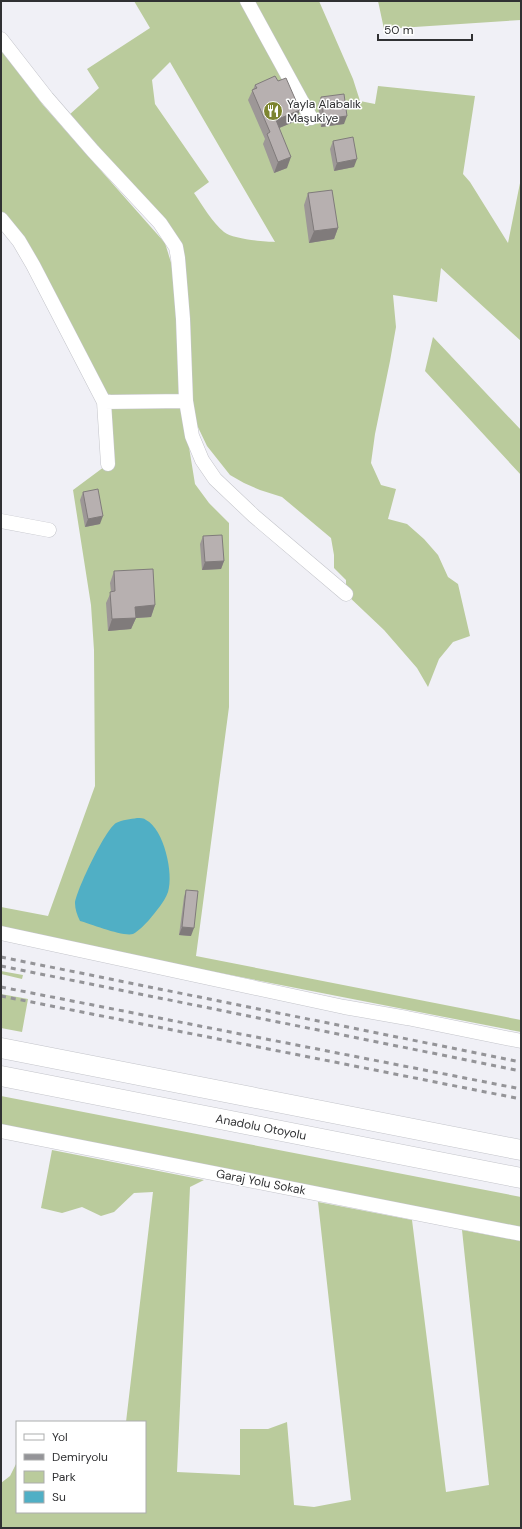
<svg xmlns="http://www.w3.org/2000/svg" width="522" height="1529" font-family="'DM Sans',sans-serif">
  <style>
    .green { fill: #bacb9c; fill-rule: evenodd }
    .water { fill: #50afc5 }
    .lines { fill: none; stroke-linecap: round; stroke-linejoin: round }
    .minor-casing { stroke: #c3c4ca; stroke-width: 15 }
    .highway-casing { stroke: #c3c4ca; stroke-width: 21 }
    .minor { stroke: #fff; stroke-width: 14 }
    .highway { stroke: #fff; stroke-width: 20 }
    .rail { stroke: #949498; stroke-width: 3; stroke-dasharray: 5 5; stroke-linecap: butt }
    .wall { fill: #9d9797 }
    .shaded-wall { fill: #807b7b }
    .building { fill: #b7b0b0; stroke: #807b7b }
    .labels { text-anchor: middle; dominant-baseline: central; stroke-width: 3; stroke-linejoin: round; paint-order: stroke }
    .poi-label { font-size: 12px; fill: #303133; stroke: #fff; text-anchor: start }
    .street-label { font-size: 12px; fill: #303133; stroke: #fff }
  </style>
  <rect width="100%" height="100%" fill="#f0f0f6"/>
  <!-- green -->
  <path class="green" d="M134 1H319L353 79 360 101 375 104 378 86 475 96 463 174 470 182 508 243 521 178V341L441 268 437 302 393 295 396 327 390 361 375 434 371 463 381 485 396 489 388 519 407 524 424 539 438 555 448 577 458 584 470 636 453 642 439 659 428 687 417 668 384 630 346 594V580L334 568V555L331 538 282 497 260 490 244 483 230 475 207 446 196 423 192 395 183 252 69 115 99 88 87 69 150 28ZM170 62 275 242C265 242 232 239 224 232 212 222 203 206 194 193L209 182 155 104 152 80Z
    M378 1H521V20L384 29Z
    M1 50 43 105 165 243 173 269 181 396H114L106 393 1 214Z
    M433 337 521 430V475L425 371Z
    M186 401 189 447 195 484 209 503 229 523V707L196 956 521 1020V1032L1 930V907L48 916 95 786 94 650 91 605 73 490 108 464 104 402Z
    M1 971 23 975 22 979 1 974Z
    M1 994 28 999 22 1032 1 1028Z
    M1 1096 521 1197V1229L1 1127Z
    M52 1150 204 1180 190 1187 177 1472 240 1475V1429H268L287 1422 294 1505 314 1507 351 1500 318 1202 412 1220 446 1492 489 1485 462 1230 521 1241V1528H1V1483L10 1476 17 1462V1512H145V1422H126L153 1192 134 1193 114 1212 101 1216 82 1207 62 1213 41 1208Z"/>
  <!-- water -->
  <path class="water" d="M137 818C140 818 144 818 146 820 164 829 174 874 168 892 164 903 156 911 149 920 145 924 139 931 133 934 123 937 91 924 80 921 77 915 75 909 75 903 77 889 105 830 116 823 122 820 131 819 137 818Z"/>
  <g class="lines">
    <!-- minor casing -->
    <g class="minor-casing">
      <path id="minor" d="M247 1 311 118
        M1 39 47 98 93 151 160 223 176 247 178 258 183 319 186 401 104 402
        M1 219 19 241 33 265 104 402 108 464
        M186 401 192 436 202 460 215 479 254 516 346 594
        M1 521 49 530
        M1 933 344 1007 407 1018 521 1041
        M1 1131 521 1234"/>
    </g>
    <!-- highway casing -->
    <g class="highway-casing">
      <path id="highway" d="M1 1048 521 1150
        M1 1076 521 1178"/>
    </g>
    <!-- minor -->
    <use href="#minor" class="minor"/>
    <!-- highway -->
    <use href="#highway" class="highway"/>
    <!-- rail -->
    <path class="rail" d="M1 957 521 1062
      M1 966 521 1071
      M1 987 521 1089
      M1 996 521 1099"/>
  </g>
  <!-- wall -->
  <path class="wall" d="M255 85 296 121 279 128 287 168 274 173 263 144 265 139 248 100Z
    M321 97 344 124 321 127 318 105Z
    M333 141 354 167 334 171 330 149Z
    M308 193 338 228 334 239 309 243 304 205Z
    M83 492 100 524 85 527 80 500Z
    M203 536 224 561 221 569 202 570 200 544Z
    M114 571 155 605 151 617 136 618 131 629 108 631 106 603 111 592 110 583Z
    M186 890 191 936 179 935 184 897Z"/>
  <!-- shaded-wall -->
  <path class="shaded-wall" d="M300 110 296 121 272 131 276 120Z
    M347 116 344 124 321 127 324 119Z
    M291 157 287 168 274 173 278 162Z
    M357 159 354 167 334 171 337 163Z
    M338 228 334 239 309 243 314 231Z
    M103 516 100 524 85 527 88 519Z
    M224 561 221 569 202 570 205 562Z
    M155 605 151 617 136 618 131 629 108 631 112 619 135 607Z
    M182 927 194 928 191 936 179 935Z"/>
  <!-- building -->
  <path class="building" d="M275 76 278 81 286 78 300 110 276 120 291 157 278 162 267 134 270 132 252 90 257 88 255 85Z
    M344 94 347 116 324 119 321 97Z
    M353 137 357 159 337 163 333 141Z
    M332 190 338 228 314 231 308 193Z
    M98 489 103 516 88 519 83 492Z
    M222 535 224 561 205 562 203 536Z
    M153 569 155 605 135 607 136 618 112 619 110 592 115 591 114 571Z
    M186 890 198 891 194 928 182 927Z"/>
  <!-- icons -->
  <defs>
    <g id="restaurant-disc" transform="scale(1)"><circle r="9.5" fill="#7d8530" stroke="#fff"/><path d="M-5-6h1v4h1v-4h1v4h1v-4h1v5L-1.5 .5V6h-2V.5L-5-1ZM5-6V6H3V1.5H1.5Q1.5-4 5-6Z" fill="#fff"/></g>
  </defs>
  <g fill-rule="evenodd">
    <use href="#restaurant-disc" x="273" y="111"/>
  </g>
  <g class="labels">
    <!-- poi labels -->
    <g class="poi-label">
      <text x="287" y="104">Yayla Alabalık<tspan x="287" dy="14">Maşukiye</tspan></text>
    </g>
    <!-- street labels -->
    <g class="street-label">
      <text transform="translate(261 1127) rotate(11)">Anadolu Otoyolu</text>
      <text transform="translate(261 1182) rotate(11)">Garaj Yolu Sokak</text>
    </g>
  </g>
  <!-- border -->
  <rect width="522" height="1529" fill="none" stroke="#303133" stroke-width="4"/>
  <!-- legend -->
  <rect x="16" y="1421" width="130" height="92" fill="#ffffff" stroke="#acadad"/>
  <rect x="24" y="1434" width="20" height="6" fill="#ffffff" stroke="#acadad"/>
  <text x="52" y="1441" font-size="12" fill="#303133">Yol</text>
  <rect x="24" y="1454" width="20" height="6" fill="#949498" stroke="#acadad"/>
  <text x="52" y="1461" font-size="12" fill="#303133">Demiryolu</text>
  <rect x="24" y="1471" width="20" height="12" fill="#bacb9c" stroke="#acadad"/>
  <text x="52" y="1481" font-size="12" fill="#303133">Park</text>
  <rect x="24" y="1491" width="20" height="12" fill="#50afc5" stroke="#acadad"/>
  <text x="52" y="1501" font-size="12" fill="#303133">Su</text>
  <!-- scale -->
  <path d="M378 34v6h94v-6" fill="none" stroke="#303133" stroke-width="2"/>
  <text x="384" y="34" font-size="12" fill="#303133" stroke="#ffffff" stroke-width="3" paint-order="stroke">50 m</text>
</svg>
